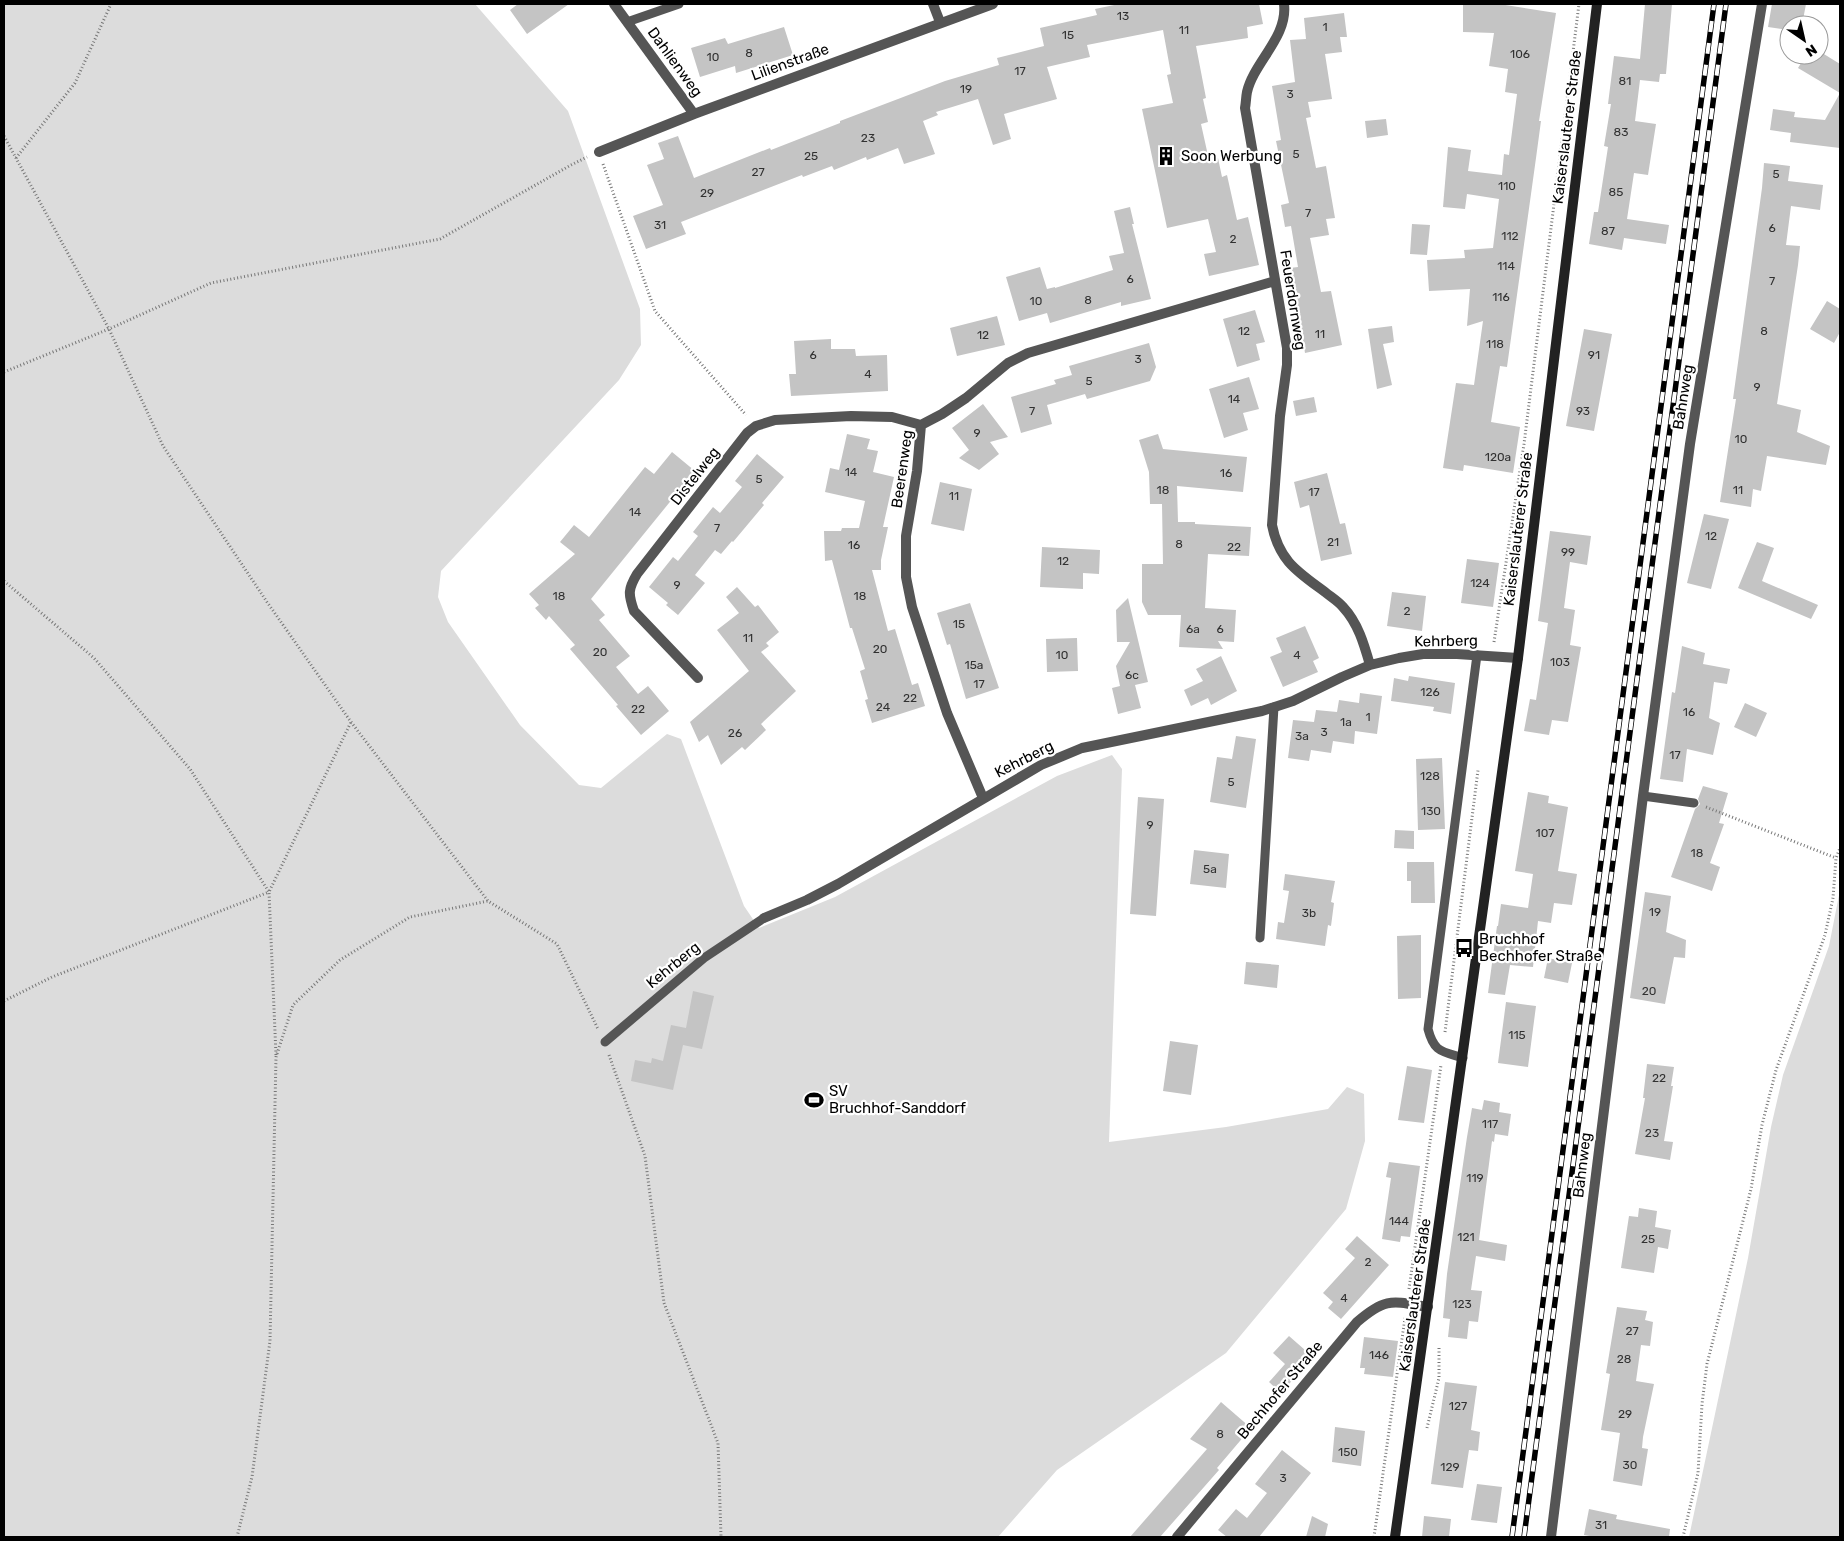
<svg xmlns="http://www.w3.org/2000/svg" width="1844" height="1541" font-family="Rubik,sans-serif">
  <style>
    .green { fill: #dcdcdc }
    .building { fill: #c4c4c4 }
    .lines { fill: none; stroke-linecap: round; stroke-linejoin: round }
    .path { stroke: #777; stroke-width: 3; stroke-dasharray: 1 2.5; stroke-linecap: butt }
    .service { stroke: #555; stroke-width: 9 }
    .minor { stroke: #555; stroke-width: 10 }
    .secondary { stroke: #222; stroke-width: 10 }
    .rail-casing { stroke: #000; stroke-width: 5.5 }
    .rail { stroke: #fff; stroke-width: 4; stroke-dasharray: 11; stroke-linecap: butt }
    .labels { text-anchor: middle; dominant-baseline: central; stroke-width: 4.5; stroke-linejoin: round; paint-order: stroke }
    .number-label { font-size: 12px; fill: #313131 }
    .street-label { font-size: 15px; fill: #000; stroke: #fff }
    .poi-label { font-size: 15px; fill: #000; stroke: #fff; text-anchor: start }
  </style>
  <rect width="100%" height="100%" fill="#fff"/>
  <!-- green -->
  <path class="green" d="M4 4H475L568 111 640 309 641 345 619 380 441 571 438 597 448 622 520 725 579 785 601 788 667 734 681 739 744 906 759 928 835 897 1057 776 1112 755 1122 769 1109 1142 1226 1127 1328 1109 1347 1087 1364 1094 1365 1141 1346 1209 1226 1353 1057 1470 998 1537H4Z
    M1840 890V1537H1689L1748 1258 1771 1127 1783 1075 1829 946Z"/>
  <!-- building -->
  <path class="building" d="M518 4H569L527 34 510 10Z
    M1119 4H1259L1263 24 1247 27 1248 38 1196 46 1206 98 1203 99 1208 122 1201 124 1209 160 1218 158 1222 177 1227 175 1237 220 1248 217 1259 265 1209 276 1204 254 1216 252 1208 219 1167 228 1142 109 1173 103 1167 75 1171 74 1163 30 1087 45 1090 57 1047 67 1057 99 1004 114 1011 139 993 145 978 99 936 112 938 115 923 121 935 154 904 164 898 148 867 160 866 157 834 170 832 166 803 177 802 175 681 222 686 234 646 249 633 216 663 205 647 165 664 159 658 143 678 136 694 178 770 148 771 150 840 123V121L898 99 945 81 999 65 997 58 1044 46 1040 28 1097 15 1095 9Z
    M1463 4H1499L1556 13 1539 121H1541L1536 158 1507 367 1500 366 1491 422 1520 427 1513 473 1464 465 1463 471 1443 468 1456 383 1474 385 1483 321 1467 326 1470 289 1429 291 1427 260 1465 258 1464 250 1493 248 1499 199 1467 194 1465 209 1443 207 1448 147 1471 150 1468 171 1502 175 1504 154 1509 155 1517 94 1505 92 1508 69 1489 66 1494 33 1463 32Z
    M1645 4H1672L1666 74H1660L1659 82 1640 80 1635 121 1656 124 1648 175 1634 173 1627 219 1669 225 1666 244 1624 238 1622 250 1589 244 1594 212H1598L1608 147 1604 146 1611 104H1608L1614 56 1640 59Z
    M1772 4H1806L1802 25H1789V30L1768 27Z
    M1344 13 1347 37H1340L1342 52 1325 54 1332 99 1308 102 1311 117 1306 118 1316 168 1326 166 1335 218 1326 219 1329 235 1310 238 1321 292 1331 291 1342 345 1305 353 1290 268 1298 267 1291 226 1285 227 1281 205 1289 203 1276 141 1281 140 1272 86 1295 82 1290 40 1306 39 1304 18Z
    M784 27 793 55 736 73 735 66 700 77 691 48 725 38 728 44Z
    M1819 51 1840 64V148L1790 142 1791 133 1770 130 1773 109 1795 112 1794 117 1825 120 1840 93 1798 68 1806 55H1819Z
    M1386 119 1388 135 1367 138 1365 121Z
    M1764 163 1790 166 1788 181 1823 185 1820 210 1791 206 1786 245 1800 246 1798 265 1777 404 1801 410 1797 432 1830 446 1826 465 1767 456 1761 491 1753 489 1751 507 1720 502 1736 399H1733L1762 188Z
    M1130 207 1134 224H1132L1151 299 1121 306V302L1050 323 1047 313 1019 321 1006 277 1040 267 1047 289 1055 287V288L1113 270 1109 256 1124 253 1114 211Z
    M1412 224 1430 225 1427 255 1410 254Z
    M1827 301 1840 309V332L1834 343 1810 329Z
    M1255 310 1265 342 1256 344 1260 360 1237 367 1223 319Z
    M997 316 1005 345 957 356 950 328Z
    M1392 326 1394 342 1383 344 1392 385 1377 389 1368 329Z
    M1584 329 1612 334 1594 431 1566 426Z
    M831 339V349H855L856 356 887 355 888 391 791 396 789 374H796L794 341Z
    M1149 343 1156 367 1150 381 1087 399 1085 394 1047 405 1052 424 1021 433 1011 397 1056 384 1054 380 1072 375 1069 366Z
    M1249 377 1259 409 1243 413 1248 430 1224 438 1209 389Z
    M1314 397 1317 412 1296 416 1293 401Z
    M983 404 1008 437 990 442 999 454 979 470 959 458 969 450 952 428Z
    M847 434 870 439 867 449 878 451 873 472 894 477 883 527H888L881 560V570H872L888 631 895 629 912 685 918 683 925 706 872 723 865 700 868 699 860 671 865 669 852 628H850L832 560 825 561 824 531H841L842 528H859L865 501 825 492 830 468 839 470Z
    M1158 434 1163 449 1247 457 1243 492 1177 486 1178 522H1195V524L1251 527 1249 556 1208 554 1205 608 1236 610 1234 642 1218 641 1223 649 1179 647 1181 615H1148L1142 602V564H1163L1162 504H1150L1149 472 1139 440Z
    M672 452 695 471 591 599 605 615 599 620 630 656 616 667 638 694 648 686 669 711 641 735 616 706 618 705 570 649 575 645 549 616 546 620 535 608 539 605 529 594 575 554 560 542 574 525 589 537 645 467 654 474Z
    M757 454 784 477 762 503 764 505 733 542 732 541 721 554 715 550 695 575 705 583 678 615 666 605 668 603 649 587 673 557 678 561 698 536 693 532 713 507 720 513 742 487 735 481Z
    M1327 473 1340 524 1345 523 1352 554 1321 561 1309 505 1300 508 1294 482Z
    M940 482 972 489 964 531 931 524Z
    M1704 514 1729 519 1711 589 1687 583Z
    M1550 531 1591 536 1587 565 1570 562 1564 608 1575 610 1570 645 1581 647 1568 722 1552 720 1549 735 1524 731 1530 699 1536 700 1548 623 1538 621Z
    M1757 542 1774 548 1762 581 1818 605 1811 619 1738 588Z
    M1042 547 1100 550 1099 574 1083 573V589L1040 587Z
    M1467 559 1499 563 1493 607 1461 603Z
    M737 587 755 607 758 605 779 632 766 643 769 646 761 652 796 691 761 724 766 730 745 750 742 747 721 765 708 735 699 742 690 722 749 671 717 630 739 613 726 597Z
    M1392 592 1426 596 1422 631 1387 626Z
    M1128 598 1148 682 1135 685 1141 708 1118 714 1112 688 1120 686 1116 666 1130 642H1117L1116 610Z
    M970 603 999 688 966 699 950 644 947 645 937 613Z
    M1305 626 1319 658 1313 661 1318 672 1283 687 1270 657 1282 652 1276 638Z
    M1077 638 1078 671 1047 672 1046 639Z
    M1682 646 1705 653 1703 664 1730 669 1727 684 1714 682 1709 718 1720 723 1713 755 1687 749 1683 782 1660 779 1672 692 1675 693Z
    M1221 656 1237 691 1211 705 1208 698 1191 706 1184 690 1203 681 1196 669Z
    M1409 676 1455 683 1451 714 1433 711 1434 707 1391 701 1394 678 1408 681Z
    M1360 693 1382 696 1377 734 1355 731 1354 744 1333 741 1331 753 1311 750 1309 761 1288 758 1293 720 1314 722 1316 710 1337 712 1339 700 1359 703Z
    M1745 703 1767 713 1756 737 1734 727Z
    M1236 736 1256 739 1246 808 1210 802 1217 757 1232 759Z
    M1442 758 1445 829 1418 830 1416 759Z
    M1703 786 1728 793 1719 823 1724 824 1710 863 1720 867 1712 891 1671 877 1695 809 1700 804 1698 799Z
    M1528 792 1549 796 1548 803 1568 807 1558 871 1577 874 1572 905 1554 903 1551 923 1538 921 1533 967 1510 965 1505 995 1488 993 1497 926H1498L1501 904 1528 908 1533 874 1515 871Z
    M1138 797 1164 799 1156 916 1130 914Z
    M1395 830 1414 831V849L1394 848Z
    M1194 850 1229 854 1226 888 1190 884Z
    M1407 862H1434L1435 903H1411V881H1407Z
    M1285 874 1335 881 1331 902 1334 903 1331 926 1328 925 1325 946 1276 939 1278 922 1284 923 1289 891 1283 890Z
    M1645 892 1671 896 1666 932 1686 940 1685 958 1674 957 1665 1004 1630 998Z
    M1421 935V998L1398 999 1397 936Z
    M1548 958 1572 963 1568 983 1544 978Z
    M1246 962 1279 965 1277 988 1244 984Z
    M693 991 714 996 702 1049 683 1045 673 1090 631 1081 635 1060 651 1063 652 1058 663 1061 671 1025 686 1028Z
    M1506 1002 1536 1006 1528 1067 1498 1063Z
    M1170 1041 1198 1045 1191 1095 1163 1091Z
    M1647 1064 1674 1067 1671 1086H1673L1664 1141 1673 1142 1670 1160 1635 1154 1645 1098H1643Z
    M1407 1066 1432 1070 1424 1123 1398 1120Z
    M1484 1100 1500 1103 1499 1112 1511 1114 1508 1136 1495 1134 1494 1142 1492 1141 1479 1240 1507 1245 1505 1261 1476 1256 1471 1290 1482 1291 1478 1322 1469 1321 1467 1339 1448 1337 1450 1319 1443 1318 1447 1274 1467 1137 1472 1108 1482 1110Z
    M1389 1162 1420 1166 1410 1237 1401 1236 1400 1242 1382 1239 1391 1178 1386 1177Z
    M1639 1208 1657 1211 1655 1227 1671 1230 1668 1249 1658 1247 1654 1273 1621 1268 1629 1216 1638 1217Z
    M1357 1236 1389 1265 1341 1319 1328 1308 1333 1302 1323 1293 1355 1258 1345 1249Z
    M1617 1307 1647 1311 1645 1320 1653 1322 1650 1346 1641 1345 1636 1381 1654 1384 1643 1437 1642 1448 1648 1449 1642 1486 1613 1481 1620 1433 1601 1430 1610 1374 1606 1373Z
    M1289 1336 1313 1357 1281 1393 1269 1382 1285 1364 1273 1353Z
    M1364 1337 1398 1341 1393 1377 1364 1374 1365 1368H1360Z
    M1445 1382 1477 1386 1471 1430 1480 1432 1478 1451 1469 1450 1463 1488 1431 1484Z
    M1221 1402 1251 1428 1217 1468 1219 1470 1160 1537H1130L1207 1449 1190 1439Z
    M1335 1427 1365 1431 1361 1466 1332 1462Z
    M1282 1450 1311 1473 1259 1537H1227L1218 1530 1236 1509 1247 1518 1267 1493 1255 1484Z
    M1477 1484 1502 1487 1497 1523 1471 1520Z
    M1589 1509 1617 1515 1616 1519 1670 1529 1669 1537H1595L1584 1535Z
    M1312 1516 1328 1524 1325 1537H1306Z
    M1424 1516 1451 1519 1449 1537H1422Z"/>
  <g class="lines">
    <!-- path -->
    <path class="path" d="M4 136 109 329 163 446 267 602 351 722 488 901 557 944 598 1029
      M16 158 75 83 111 4
      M603 164 655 311 746 415
      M4 372 109 329 211 283 440 239 571 165 587 157
      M4 581 94 658 190 769 269 892
      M1494 642 1524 444 1579 4
      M1706 807 1836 858
      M4 1001 52 977 269 892
      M1445 1032 1478 770
      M276 1055 269 892 351 722
      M609 1055 645 1156 664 1303 718 1443 721 1537
      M1409 1289 1441 1065
      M1427 1428 1439 1378V1346
      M237 1537 252 1477 270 1341 276 1057 293 1005 340 960 410 917 488 901
      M1374 1537 1405 1318
      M1683 1537 1698 1473 1702 1404 1707 1364 1751 1189 1762 1125 1776 1070 1825 935 1833 898 1836 858 1840 848"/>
    <!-- service -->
    <path class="service" d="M627 22 679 4
      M1643 796 1694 803
      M1260 938 1274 707
      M605 1042 704 958 764 918
      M1463 1058C1441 1051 1434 1052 1428 1029L1477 655"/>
    <!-- minor -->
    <path class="minor" d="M614 4 694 114
      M933 4 940 22
      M1284 4C1288 37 1254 62 1247 92 1246 97 1246 103 1245 108L1287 348V365L1280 416 1272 525C1279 561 1298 572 1325 592 1331 597 1338 601 1343 607 1358 623 1364 644 1370 665
      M599 152 694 114 993 4
      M921 425 917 471 906 536V577L912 607 947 713 983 798
      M921 425 942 414 966 398 1008 363 1028 353 1275 281
      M698 678 634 611C628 594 628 589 637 574L747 433 756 426 775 420 851 416 892 417 921 425
      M764 918 807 900 838 884 1041 765 1082 748 1262 711 1293 701 1342 677 1370 665 1399 658 1423 654H1457L1518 658
      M1177 1537 1357 1322C1386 1297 1392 1301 1428 1307
      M1551 1537 1643 796 1690 444 1762 4"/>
    <!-- secondary -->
    <path class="secondary" d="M1395 1537 1518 658 1597 4"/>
    <!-- rail casing -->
    <g class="rail-casing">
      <path id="rail" d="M1512 1537 1714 4
        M1524 1537 1726 4"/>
    </g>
    <!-- rail -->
    <use href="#rail" class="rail"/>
  </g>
  <!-- icons -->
  <defs>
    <g id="building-bare" transform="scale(1.5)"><path d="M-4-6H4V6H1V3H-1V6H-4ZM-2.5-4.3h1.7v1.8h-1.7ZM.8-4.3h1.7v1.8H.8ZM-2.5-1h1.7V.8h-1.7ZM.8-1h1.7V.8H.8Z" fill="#000" stroke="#fff" stroke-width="2.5" paint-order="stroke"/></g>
    <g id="bus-bare" transform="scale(1.5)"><path d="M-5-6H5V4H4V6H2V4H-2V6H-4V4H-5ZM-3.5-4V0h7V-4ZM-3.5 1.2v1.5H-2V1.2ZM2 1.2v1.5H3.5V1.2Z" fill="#000" stroke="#fff" stroke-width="2.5" paint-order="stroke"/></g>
    <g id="stadium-bare" transform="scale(1.5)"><path d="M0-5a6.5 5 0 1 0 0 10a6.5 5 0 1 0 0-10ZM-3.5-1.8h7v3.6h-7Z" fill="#000" stroke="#fff" stroke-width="2.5" paint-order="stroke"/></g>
  </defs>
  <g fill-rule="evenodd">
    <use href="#building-bare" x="1166" y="156"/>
    <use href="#bus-bare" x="1464" y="948"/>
    <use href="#stadium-bare" x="814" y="1100"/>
  </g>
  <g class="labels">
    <!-- number labels -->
    <g class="number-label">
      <text x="1123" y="16">13</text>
      <text x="1325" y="27">1</text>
      <text x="1184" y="30">11</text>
      <text x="1068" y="35">15</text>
      <text x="749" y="53">8</text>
      <text x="1520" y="54">106</text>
      <text x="713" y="57">10</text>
      <text x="1020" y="71">17</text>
      <text x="1625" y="81">81</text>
      <text x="966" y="89">19</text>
      <text x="1290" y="94">3</text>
      <text x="1621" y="132">83</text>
      <text x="868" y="138">23</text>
      <text x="1296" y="154">5</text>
      <text x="811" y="156">25</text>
      <text x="758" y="172">27</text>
      <text x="1776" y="174">5</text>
      <text x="1507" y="186">110</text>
      <text x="1616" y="192">85</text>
      <text x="707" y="193">29</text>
      <text x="1308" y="213">7</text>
      <text x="660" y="225">31</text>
      <text x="1772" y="228">6</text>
      <text x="1608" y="231">87</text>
      <text x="1510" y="236">112</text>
      <text x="1233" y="239">2</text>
      <text x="1506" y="266">114</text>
      <text x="1130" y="279">6</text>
      <text x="1772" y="281">7</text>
      <text x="1501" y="297">116</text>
      <text x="1088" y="300">8</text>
      <text x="1036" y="301">10</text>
      <text x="1244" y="331">12</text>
      <text x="1764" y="331">8</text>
      <text x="1320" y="334">11</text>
      <text x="983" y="335">12</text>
      <text x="1495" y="344">118</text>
      <text x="813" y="355">6</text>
      <text x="1594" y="355">91</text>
      <text x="1138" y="359">3</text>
      <text x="868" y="374">4</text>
      <text x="1089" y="381">5</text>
      <text x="1757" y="387">9</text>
      <text x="1234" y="399">14</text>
      <text x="1032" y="411">7</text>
      <text x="1583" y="411">93</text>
      <text x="977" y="433">9</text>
      <text x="1741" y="439">10</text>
      <text x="1498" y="457">120a</text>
      <text x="851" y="472">14</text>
      <text x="1226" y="473">16</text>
      <text x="759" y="479">5</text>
      <text x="1163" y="490">18</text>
      <text x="1738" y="490">11</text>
      <text x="1314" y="492">17</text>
      <text x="954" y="496">11</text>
      <text x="635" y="512">14</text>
      <text x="717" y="528">7</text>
      <text x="1711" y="536">12</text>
      <text x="1333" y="542">21</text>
      <text x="1179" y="544">8</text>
      <text x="854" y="545">16</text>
      <text x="1234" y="547">22</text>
      <text x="1568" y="552">99</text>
      <text x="1063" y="561">12</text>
      <text x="1480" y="583">124</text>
      <text x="677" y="585">9</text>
      <text x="559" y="596">18</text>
      <text x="860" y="596">18</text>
      <text x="1407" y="611">2</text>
      <text x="959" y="624">15</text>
      <text x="1193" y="629">6a</text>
      <text x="1220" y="629">6</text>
      <text x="748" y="638">11</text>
      <text x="880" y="649">20</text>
      <text x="600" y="652">20</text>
      <text x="1062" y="655">10</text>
      <text x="1297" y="655">4</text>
      <text x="1560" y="662">103</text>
      <text x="974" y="665">15a</text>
      <text x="1132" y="675">6c</text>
      <text x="979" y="684">17</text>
      <text x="1430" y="692">126</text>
      <text x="910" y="698">22</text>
      <text x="883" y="707">24</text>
      <text x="638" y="709">22</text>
      <text x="1689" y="712">16</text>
      <text x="1368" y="717">1</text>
      <text x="1346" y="722">1a</text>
      <text x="1324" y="732">3</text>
      <text x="735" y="733">26</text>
      <text x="1302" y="736">3a</text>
      <text x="1675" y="755">17</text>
      <text x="1430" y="776">128</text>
      <text x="1231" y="782">5</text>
      <text x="1431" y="811">130</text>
      <text x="1150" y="825">9</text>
      <text x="1545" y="833">107</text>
      <text x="1697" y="853">18</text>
      <text x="1210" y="869">5a</text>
      <text x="1655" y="912">19</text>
      <text x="1309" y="913">3b</text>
      <text x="1649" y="991">20</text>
      <text x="1517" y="1035">115</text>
      <text x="1659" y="1078">22</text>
      <text x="1490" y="1124">117</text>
      <text x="1652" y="1133">23</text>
      <text x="1475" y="1178">119</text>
      <text x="1399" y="1221">144</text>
      <text x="1466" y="1237">121</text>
      <text x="1648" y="1239">25</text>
      <text x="1368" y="1262">2</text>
      <text x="1344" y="1298">4</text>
      <text x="1462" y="1304">123</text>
      <text x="1632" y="1331">27</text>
      <text x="1379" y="1355">146</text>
      <text x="1624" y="1359">28</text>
      <text x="1458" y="1406">127</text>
      <text x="1625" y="1414">29</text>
      <text x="1220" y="1434">8</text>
      <text x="1348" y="1452">150</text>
      <text x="1630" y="1465">30</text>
      <text x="1450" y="1467">129</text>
      <text x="1283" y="1478">3</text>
      <text x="1601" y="1525">31</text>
    </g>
    <!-- street labels -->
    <g class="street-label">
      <text transform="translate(675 62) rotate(54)">Dahlienweg</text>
      <text transform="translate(790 62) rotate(-20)">Lilienstraße</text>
      <text transform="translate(1567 127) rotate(-83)">Kaiserslauterer Straße</text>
      <text transform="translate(1293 300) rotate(81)">Feuerdornweg</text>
      <text transform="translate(1683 397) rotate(-81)">Bahnweg</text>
      <text transform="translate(902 469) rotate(-82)">Beerenweg</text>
      <text transform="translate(695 476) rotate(-52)">Distelweg</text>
      <text transform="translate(1518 529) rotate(-83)">Kaiserslauterer Straße</text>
      <text transform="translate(1446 641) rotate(-1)">Kehrberg</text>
      <text transform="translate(1024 759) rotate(-27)">Kehrberg</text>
      <text transform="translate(673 965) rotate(-39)">Kehrberg</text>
      <text transform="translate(1582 1165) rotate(-83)">Bahnweg</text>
      <text transform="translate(1415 1295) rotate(-82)">Kaiserslauterer Straße</text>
      <text transform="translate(1280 1390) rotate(-50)">Bechhofer Straße</text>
    </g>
    <!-- poi labels -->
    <g class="poi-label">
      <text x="1181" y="156">Soon Werbung</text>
      <text x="1479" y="939">Bruchhof<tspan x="1479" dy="17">Bechhofer Straße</tspan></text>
      <text x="829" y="1091">SV<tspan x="829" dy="17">Bruchhof-Sanddorf</tspan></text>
    </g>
  </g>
  <!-- border -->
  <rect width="1844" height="1541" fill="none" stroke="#000000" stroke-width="10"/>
  <!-- north arrow -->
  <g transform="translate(1804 40) rotate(146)"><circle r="24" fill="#ffffff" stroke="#999999"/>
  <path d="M0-4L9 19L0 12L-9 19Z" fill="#000000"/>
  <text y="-8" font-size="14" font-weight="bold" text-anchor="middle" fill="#000000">N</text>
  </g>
</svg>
